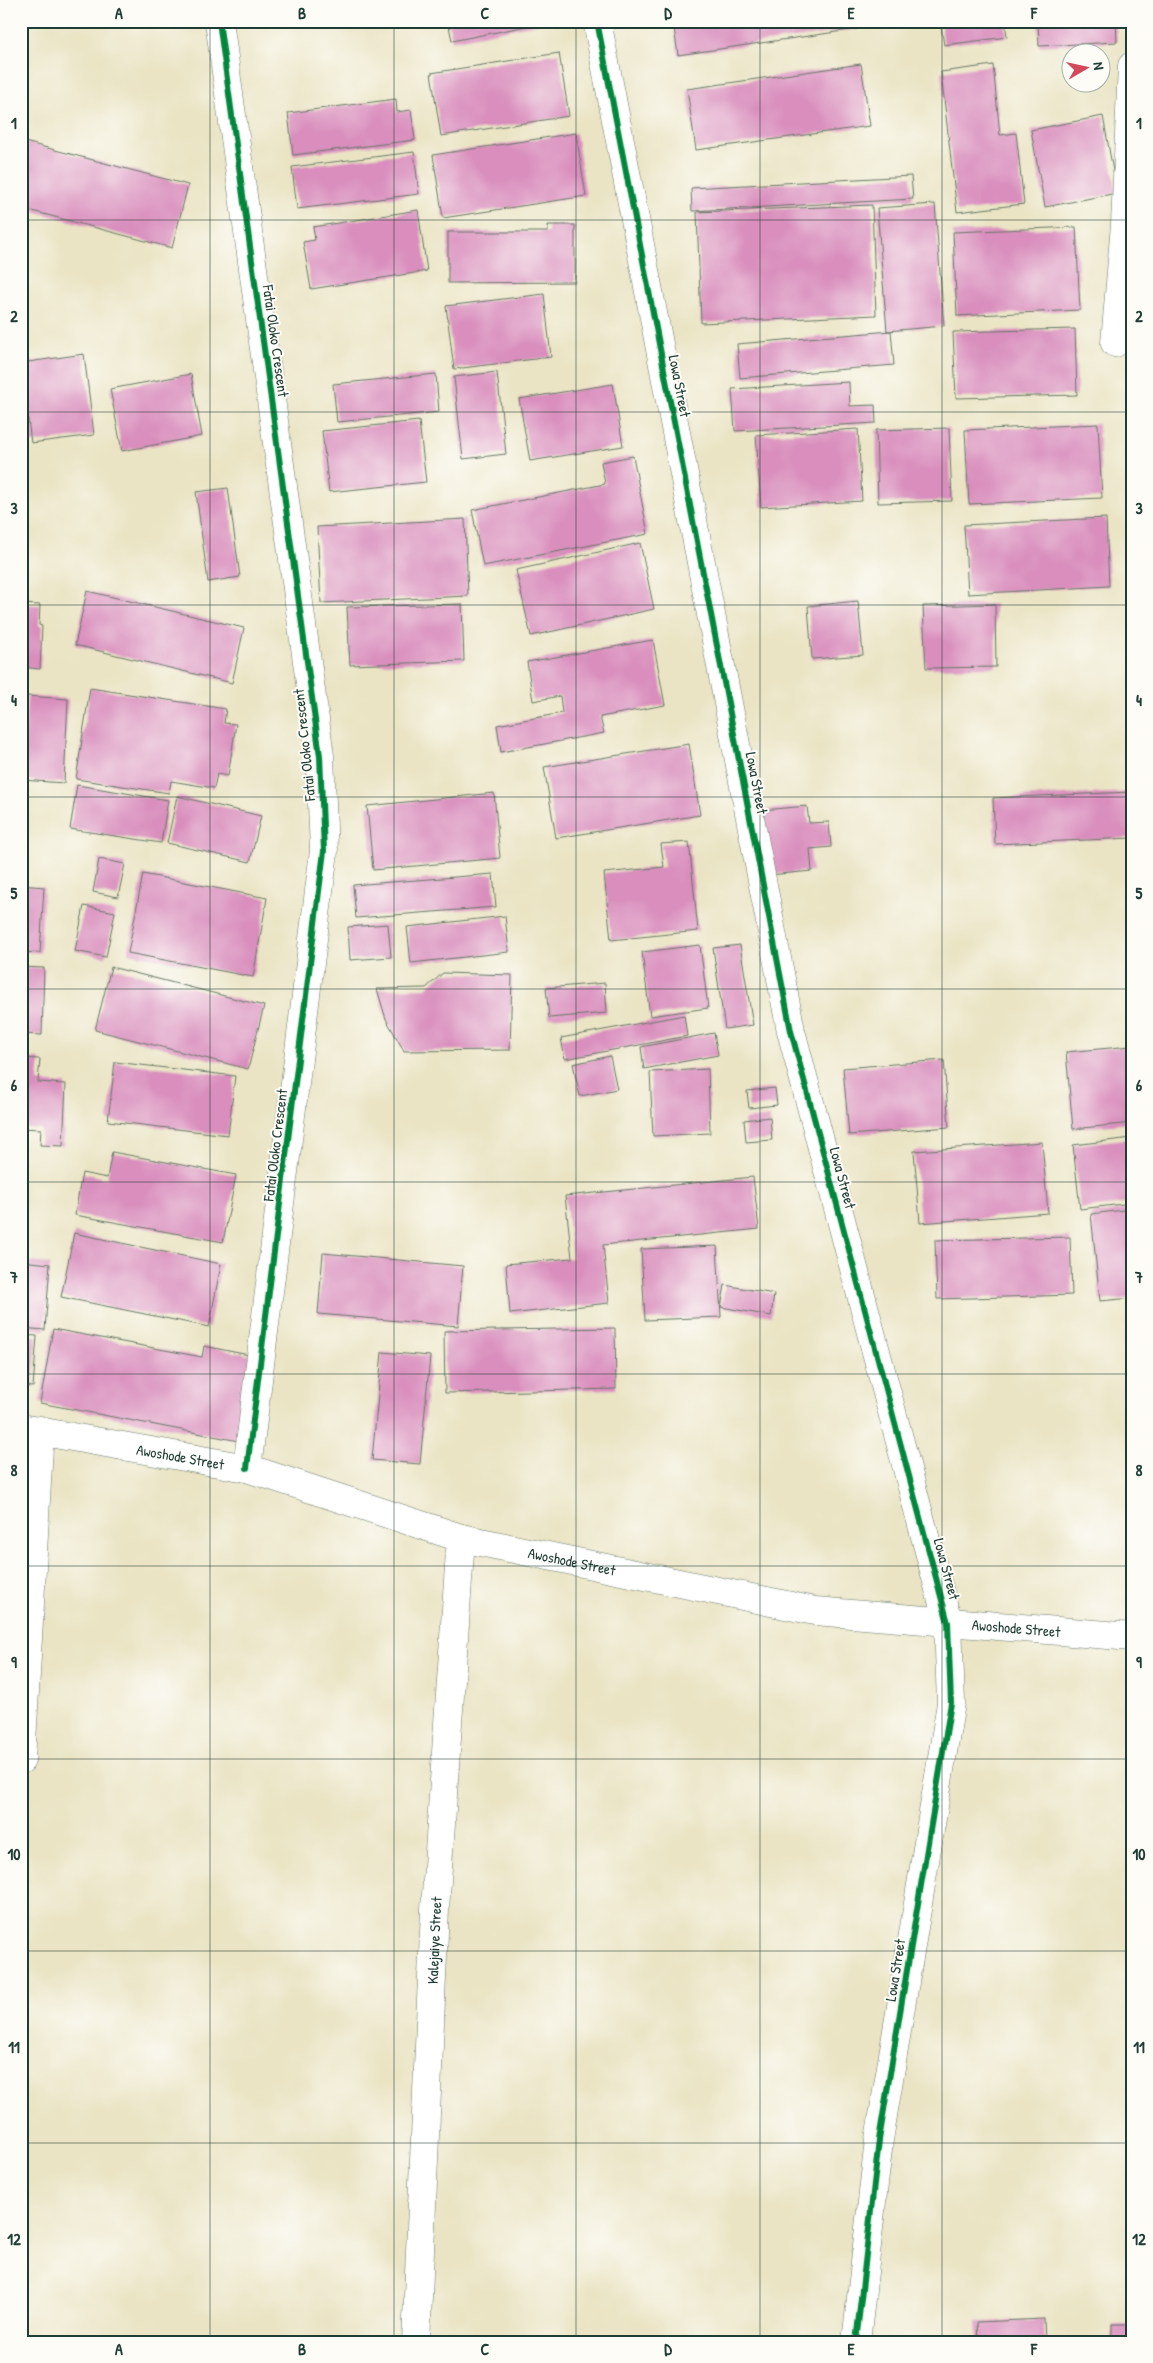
<svg xmlns="http://www.w3.org/2000/svg" width="1153" height="2363" font-family="'Patrick Hand',sans-serif">
  <style>
    .building { fill: #d98ebd }
    .lines { fill: none; stroke-linecap: round; stroke-linejoin: round }
    .minor-casing { stroke: #676; stroke-width: 29 }
    .minor { stroke: #fff; stroke-width: 28 }
    .cycleway-casing { stroke: #fdfcf7; stroke-width: 9 }
    .cycleway { stroke: #00873e; stroke-width: 6 }
    .grid { fill: none; stroke: #1f3d34; stroke-width: 1; stroke-opacity: 0.55 }
    .labels { text-anchor: middle; dominant-baseline: central; stroke-width: 4; stroke-linejoin: round; paint-order: stroke }
    .street-label { font-size: 15px; fill: #1f3d34; stroke: #fdfcf7 }
    .neatline { fill: none; stroke: #1f3d34; stroke-width: 2 }
    .grid-label { font-size: 16px; text-anchor: middle; font-weight: bold; fill: #1f3d34 }
  </style>
  <rect width="100%" height="100%" fill="#fdfcf7"/>
  <filter id="ink" filterUnits="userSpaceOnUse"><feTurbulence type="fractalNoise" baseFrequency=".02" numOctaves="2"/><feDisplacementMap in="SourceGraphic" scale="10" xChannelSelector="R" yChannelSelector="G"/><feConvolveMatrix kernelMatrix="1 2 1 2 8 2 1 2 1" color-interpolation-filters="sRGB"/></filter>
  <filter id="wash" filterUnits="userSpaceOnUse"><feTurbulence type="fractalNoise" baseFrequency=".0096" numOctaves="4" result="noise"/><feDisplacementMap in="SourceGraphic" scale="20" xChannelSelector="R" yChannelSelector="G"/><feGaussianBlur stdDeviation="1.12" result="paint"/><feColorMatrix in="noise" values="0 0 0 0 0 0 0 0 0 0 0 0 0 0 0 0 0 1.4 0 .05"/><feComposite in="paint" operator="in"/></filter>
  <g filter="url(#wash)">
    <rect width="100%" height="100%" fill="#eae4c4"/>
    <g id="blocks">
      <!-- building -->
      <path class="building" d="M448 21H547V22L452 41Z
        M673 21H855L857 29 678 55Z
        M940 21H1005L1007 37 944 45Z
        M1038 21H1116L1117 42 1039 46Z
        M559 53 569 116 441 136 431 73Z
        M861 64 870 126 696 150 687 89Z
        M993 65 1000 135 1016 133 1024 204 957 212 941 72Z
        M396 99 397 112 411 110 415 140 293 155 288 113Z
        M1103 116 1117 193 1045 207 1031 130Z
        M576 133 586 196 443 218 433 155Z
        M21 141 188 185 172 248 21 208Z
        M414 152 419 194 297 209 292 167Z
        M911 176 913 199 692 211 691 188Z
        M935 204 944 326 887 331 877 208Z
        M872 205 876 315 701 323 697 212Z
        M418 210 427 271 311 289 303 242 315 240 313 227Z
        M548 225H575V282L448 283V232H548Z
        M1076 227 1080 310 957 316 953 232Z
        M544 294 551 357 454 369 446 306Z
        M1075 329 1077 395 956 398 953 332Z
        M891 331 894 365 740 378 737 344Z
        M84 354 94 435 31 443 21 363Z
        M497 372 506 454 463 459 454 377Z
        M191 374 202 436 122 451 110 389Z
        M436 374 439 412 337 422 333 384Z
        M849 382 850 406 875 405 876 423 735 431 732 389Z
        M613 384 623 446 530 461 519 399Z
        M419 421 426 482 329 492 322 431Z
        M1098 424 1102 498 969 504 965 430Z
        M949 428 952 501 878 503 876 430Z
        M858 429 862 501 761 507 756 435Z
        M633 456 648 534 483 566 472 510 605 484 601 462Z
        M228 488 240 577 208 582 196 492Z
        M21 511 27 512 23 571 21 570Z
        M1106 518 1109 586 968 594 964 525Z
        M465 519 468 596 321 603 317 527Z
        M640 543 654 609 531 636 516 570Z
        M87 591 244 628 232 683 75 645Z
        M858 601 863 655 812 659 808 606Z
        M21 604 40 605 39 625 42 626 40 669 21 667Z
        M462 604 464 661 350 665 347 607Z
        M995 604 996 667 926 668 923 606Z
        M653 640 665 705 600 717 604 733 501 752 497 725 562 713 560 696 533 701 527 662Z
        M90 688 226 709 224 723 236 724 228 776 217 774 214 788 171 781 169 793 76 779Z
        M27 696 68 699 64 783 22 780Z
        M689 744 700 815 556 838 544 767Z
        M77 785 168 800 161 843 70 829Z
        M1132 792V838L995 844 993 798Z
        M494 793 500 858 373 870 367 806Z
        M177 796 261 816 250 862 167 843Z
        M807 806 809 823 829 822 831 847 810 849 812 871 769 875 763 810Z
        M689 842 698 931 611 940 604 873 664 867 661 844Z
        M99 859 125 864 118 897 93 892Z
        M143 874 267 898 253 977 128 953Z
        M493 874 496 907 356 918 353 885Z
        M21 885 44 887 40 953 21 952Z
        M84 906 115 912 106 957 75 951Z
        M505 916 509 952 411 963 407 927Z
        M388 924 391 957 350 960 348 927Z
        M700 945 708 1008 650 1016 642 952Z
        M740 945 753 1025 725 1029 713 948Z
        M21 967 44 968 42 1035 21 1034Z
        M111 967 264 1006 248 1069 95 1030Z
        M443 973 512 975 510 1050 404 1051 386 1019 377 989 426 988Z
        M605 983 607 1013 549 1018 546 988Z
        M684 1015 687 1036 565 1059 561 1038Z
        M714 1033 718 1055 644 1069 641 1047Z
        M1132 1046V1123L1073 1129 1066 1052Z
        M610 1056 617 1089 580 1096 573 1064Z
        M21 1058 40 1059 38 1082 66 1084 63 1146 40 1145 41 1129 21 1128Z
        M944 1060 949 1127 849 1135 843 1068Z
        M115 1062 235 1076 228 1135 108 1121Z
        M708 1069 710 1133 653 1136 650 1072Z
        M775 1088 777 1105 749 1108 747 1091Z
        M770 1117 772 1140 746 1142 744 1120Z
        M1132 1138V1203L1080 1209 1073 1145Z
        M1042 1142 1048 1213 920 1223 914 1151Z
        M112 1152 236 1175 223 1242 75 1215 82 1173 107 1178Z
        M753 1177 759 1229 603 1245 609 1303 510 1314 506 1264 572 1258 565 1196Z
        M1132 1209V1298L1100 1301 1091 1214Z
        M74 1233 221 1264 209 1327 61 1297Z
        M1070 1237 1072 1295 937 1299 935 1240Z
        M717 1246 721 1317 645 1320 641 1249Z
        M323 1253 463 1266 458 1326 318 1314Z
        M21 1261 50 1264 45 1330 21 1328Z
        M725 1285 774 1294 771 1316 721 1307Z
        M615 1328 616 1389 445 1393 444 1331Z
        M53 1329 202 1357 204 1346 254 1356 239 1441 40 1403Z
        M21 1335 37 1336 33 1387 21 1386Z
        M382 1352 430 1356 420 1464 372 1460Z
        M1044 2319 1045 2342H978L977 2322Z
        M1112 2324H1132V2342H1112Z"/>
    </g>
  </g>
  <g filter="url(#ink)">
    <use href="#blocks" fill-opacity="0" stroke="#676" stroke-width="1"/>
    <g class="lines">
      <!-- minor casing -->
      <g class="minor-casing">
        <g id="minor">
          <path d="M219 21 320 756 324 851 247 1468"/>
          <path d="M597 21 791 1031 948 1623 951 1703 879 2140 856 2342"/>
          <path d="M1115 343 1125 224 1132 66"/>
          <path id="s1" d="M21 1428 247 1468 461 1538 815 1611 1132 1637"/>
          <path d="M21 1760 40 1430"/>
          <path id="s2" d="M416 2342 435 1909 461 1538"/>
        </g>
      </g>
      <!-- minor -->
      <use href="#minor" class="minor"/>
      <!-- cycleway casing -->
      <g class="cycleway-casing">
        <path id="cycleway" d="M219 21 320 756 324 851 247 1468
          M597 21 791 1031 948 1623 951 1703 879 2140 856 2342"/>
      </g>
      <!-- cycleway -->
      <use href="#cycleway" class="cycleway"/>
    </g>
  </g>
  <!-- grid -->
  <path class="grid" d="M210 21V2342M394 21V2342M576 21V2342M760 21V2342M942 21V2342M21 220H1132M21 412H1132M21 605H1132M21 797H1132M21 989H1132M21 1182H1132M21 1374H1132M21 1566H1132M21 1759H1132M21 1951H1132M21 2143H1132"/>
  <g class="labels">
    <!-- street labels -->
    <g class="street-label">
      <text transform="translate(276 341) rotate(82)">Fatai Oloko Crescent</text>
      <text transform="translate(680 386) rotate(79)">Lowa Street</text>
      <text transform="translate(304 745) rotate(-96)">Fatai Oloko Crescent</text>
      <text transform="translate(757 783) rotate(79)">Lowa Street</text>
      <text transform="translate(275 1145) rotate(-83)">Fatai Oloko Crescent</text>
      <text transform="translate(843 1178) rotate(75)">Lowa Street</text>
      <text stroke="none"><textPath href="#s1" startOffset="162">Awoshode Street</textPath></text>
      <text stroke="none"><textPath href="#s1" startOffset="568">Awoshode Street</textPath></text>
      <text transform="translate(947 1569) rotate(75)">Lowa Street</text>
      <text stroke="none"><textPath href="#s1" startOffset="1018">Awoshode Street</textPath></text>
      <text stroke="none"><textPath href="#s2" startOffset="402">Kalejaiye Street</textPath></text>
      <text transform="translate(895 1970) rotate(-81)">Lowa Street</text>
    </g>
  </g>
  <!-- margin -->
  <rect width="1153" height="2363" fill="none" stroke="#fdfcf7" stroke-width="55"/>
  <!-- north arrow -->
  <g transform="translate(1086 68) rotate(81)"><circle r="24" fill="#fdfcf7" stroke="#a4b0a9"/>
  <path d="M0-4L9 19L0 12L-9 19Z" fill="#d1495b"/>
  <text y="-8" font-size="14" font-weight="bold" text-anchor="middle" fill="#1f3d34">N</text>
  </g>
  <rect x="28" y="28" width="1098" height="2308" class="neatline"/>
  <g class="grid-label">
    <text x="119" y="19">A</text>
    <text x="302" y="19">B</text>
    <text x="485" y="19">C</text>
    <text x="668" y="19">D</text>
    <text x="851" y="19">E</text>
    <text x="1034" y="19">F</text>
    <text x="14" y="129">1</text>
    <text x="1139" y="129">1</text>
    <text x="14" y="322">2</text>
    <text x="1139" y="322">2</text>
    <text x="14" y="514">3</text>
    <text x="1139" y="514">3</text>
    <text x="14" y="706">4</text>
    <text x="1139" y="706">4</text>
    <text x="14" y="899">5</text>
    <text x="1139" y="899">5</text>
    <text x="14" y="1091">6</text>
    <text x="1139" y="1091">6</text>
    <text x="14" y="1283">7</text>
    <text x="1139" y="1283">7</text>
    <text x="14" y="1476">8</text>
    <text x="1139" y="1476">8</text>
    <text x="14" y="1668">9</text>
    <text x="1139" y="1668">9</text>
    <text x="14" y="1860">10</text>
    <text x="1139" y="1860">10</text>
    <text x="14" y="2053">11</text>
    <text x="1139" y="2053">11</text>
    <text x="14" y="2245">12</text>
    <text x="1139" y="2245">12</text>
    <text x="119" y="2355">A</text>
    <text x="302" y="2355">B</text>
    <text x="485" y="2355">C</text>
    <text x="668" y="2355">D</text>
    <text x="851" y="2355">E</text>
    <text x="1034" y="2355">F</text>
  </g>
</svg>
